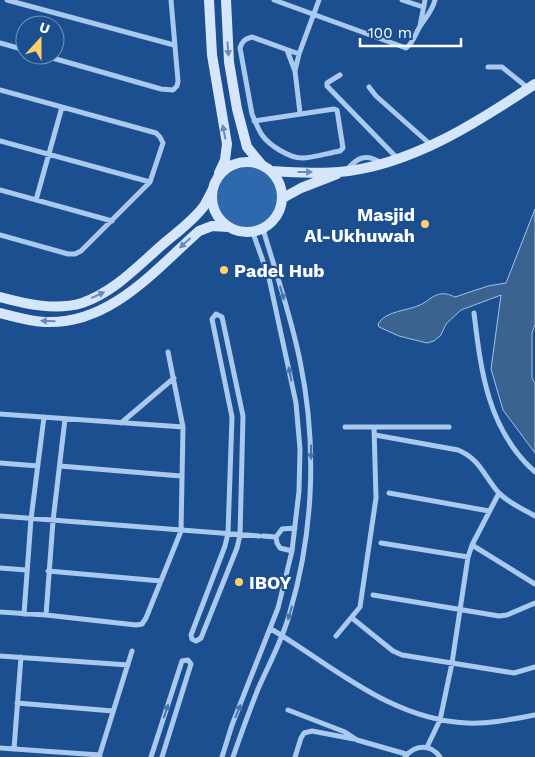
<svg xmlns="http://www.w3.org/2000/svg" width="535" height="757" font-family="'Work Sans',sans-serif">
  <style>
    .green { fill: #2e69ad }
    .water { fill: #3c6290; stroke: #9cc4f0 }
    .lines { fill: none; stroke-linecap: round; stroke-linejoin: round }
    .street { stroke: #a9c9ee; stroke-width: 5 }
    .secondary { stroke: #d6e6fa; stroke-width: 10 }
    .oneway { fill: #668bba }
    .oneway2 { fill: #4674ac }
    .poi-dot { fill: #ffd166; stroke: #1b4f8f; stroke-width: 2 }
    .labels { text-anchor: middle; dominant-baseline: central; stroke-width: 4.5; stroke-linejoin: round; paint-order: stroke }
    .poi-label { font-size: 18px; font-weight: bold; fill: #fff; stroke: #1b4f8f; text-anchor: start }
  </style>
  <rect width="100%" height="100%" fill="#1b4f8f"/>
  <!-- green -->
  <path class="green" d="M217 198a31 31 0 1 1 62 0a31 31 0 1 1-62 0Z"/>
  <!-- water -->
  <path class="water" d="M535 209V324L532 333V378L535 383V453L503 410 491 369 501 295 461 310 446 324 441 335 434 341 427 343 399 336 379 327 378 324C385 311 407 311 420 305 427 302 433 295 440 294 447 293 450 295 455 297L488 286 506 283Z"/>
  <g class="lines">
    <!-- street -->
    <path class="street" d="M7 0 174 45
      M274 0 406 48C413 43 415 35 419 28 425 18 432 12 435 0
      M402 0 423 7
      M420 26 425 0
      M0 43 25 50
      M287 50 295 71 300 113
      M42 55 161 89 173 90 177 86 178 81 171 0
      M488 67H502L528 88
      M295 71 299 54 319 0
      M340 75 327 83V86L397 158
      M369 87 376 96 431 145
      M0 90 156 133 160 137 163 143 150 182 81 251 75 254H68L0 235
      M254 121 334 109 337 110 343 148 340 151C328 153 314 158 302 158 289 158 269 145 262 135 258 129 255 121 252 114L240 48C242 42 244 39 252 37L299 54
      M0 141 150 182
      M346 171C357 157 366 153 381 163
      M0 190 112 221
      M36 200 62 107
      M474 313C481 372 488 430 535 472
      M216 314 222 317 243 416 240 535 237 548 201 638 196 641 192 639 191 635 225 546 228 533 232 417 212 319Z
      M0 414 183 427
      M121 423 174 378
      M345 427H449
      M375 435 458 450C480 459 484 476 498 492 508 503 523 509 535 516
      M0 463 38 466
      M60 466 181 476
      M389 493 489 511
      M0 516 259 536
      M263 536 276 537
      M381 543 468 557
      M472 545 535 584
      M292 551 280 548 277 543 276 537 282 529 295 528
      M0 568 26 570
      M48 571 161 581
      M373 595 499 616 507 615 535 603
      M0 612 46 615 136 625 142 624 146 618 181 531 183 427 168 352
      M24 614 31 519 44 417
      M46 615 53 521 65 419
      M352 618 393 651 402 655 514 673 535 667
      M271 629C333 666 391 720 467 723 490 724 513 719 535 715
      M336 636 360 607 376 498 374 427
      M0 656 128 665
      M17 703 113 711
      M288 710 345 732 357 740 406 754
      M427 747 440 720 452 663 468 557 472 545 499 493
      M0 748 100 755
      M14 749 21 657
      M99 757 132 651
      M151 757 182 661 188 660 191 664 162 757
      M222 757 232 725 278 608 292 551 299 491 300 449 296 403 269 278 253 233
      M233 757C241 734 249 712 258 689 269 664 283 639 290 612 314 531 317 443 300 361 291 316 276 273 263 229
      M295 757 301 738 304 733 312 731 354 739
      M405 757C415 744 431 744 440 757"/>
    <!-- secondary -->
    <path class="secondary" d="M209 0 212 55 227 144 225 160 219 173
      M226 0 229 62 237 109 247 147 261 164
      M212 197a35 35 0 1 1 70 0a35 35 0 1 1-70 0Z
      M271 171C293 172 317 174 339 172 410 166 478 122 535 84
      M283 198 301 188 337 174
      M0 297C26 304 56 311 82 303 114 292 138 266 162 245 176 233 193 221 204 206 207 201 210 195 213 189
      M0 313C15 317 29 321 45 322 110 325 155 270 199 231L212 226 228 227"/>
  </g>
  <!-- one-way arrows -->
  <defs><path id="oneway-solid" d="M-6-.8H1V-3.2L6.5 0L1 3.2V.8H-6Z" transform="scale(1.25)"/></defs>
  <g class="oneway">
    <use href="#oneway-solid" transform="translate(228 49) rotate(86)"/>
    <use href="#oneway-solid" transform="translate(224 132) rotate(-101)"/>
    <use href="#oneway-solid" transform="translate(305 172)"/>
    <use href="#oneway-solid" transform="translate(185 243) rotate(138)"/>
    <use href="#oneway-solid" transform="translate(98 295) rotate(-25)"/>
    <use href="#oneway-solid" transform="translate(48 321) rotate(-179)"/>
  </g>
  <g class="oneway2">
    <use href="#oneway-solid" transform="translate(282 293) rotate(74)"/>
    <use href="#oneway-solid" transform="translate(290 374) rotate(-101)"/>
    <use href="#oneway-solid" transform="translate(311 452) rotate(90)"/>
    <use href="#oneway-solid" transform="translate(290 613) rotate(107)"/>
    <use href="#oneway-solid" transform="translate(166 711) rotate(-72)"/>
    <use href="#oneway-solid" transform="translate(238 711) rotate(-68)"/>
  </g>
  <!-- markers -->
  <g class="poi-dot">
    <circle cx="425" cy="224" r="5"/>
    <circle cx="224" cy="270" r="5"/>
    <circle cx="239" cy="582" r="5"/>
  </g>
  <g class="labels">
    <!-- poi labels -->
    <g class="poi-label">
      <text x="415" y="214" text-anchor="end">Masjid<tspan x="415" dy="21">Al-Ukhuwah</tspan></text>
      <text x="234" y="270">Padel Hub</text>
      <text x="249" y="582">IBOY</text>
    </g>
  </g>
  <!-- north arrow -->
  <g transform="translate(40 40) rotate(21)"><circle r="24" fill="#1b4f8f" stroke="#7695bc"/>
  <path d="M0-4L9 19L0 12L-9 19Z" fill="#ffd166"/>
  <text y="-8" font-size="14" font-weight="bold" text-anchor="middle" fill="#ffffff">U</text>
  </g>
  <!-- scale -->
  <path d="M360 38v8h101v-8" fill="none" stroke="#ffffff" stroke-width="2.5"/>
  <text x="368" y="38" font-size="15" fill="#ffffff" stroke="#1b4f8f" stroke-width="4" paint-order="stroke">100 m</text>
</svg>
